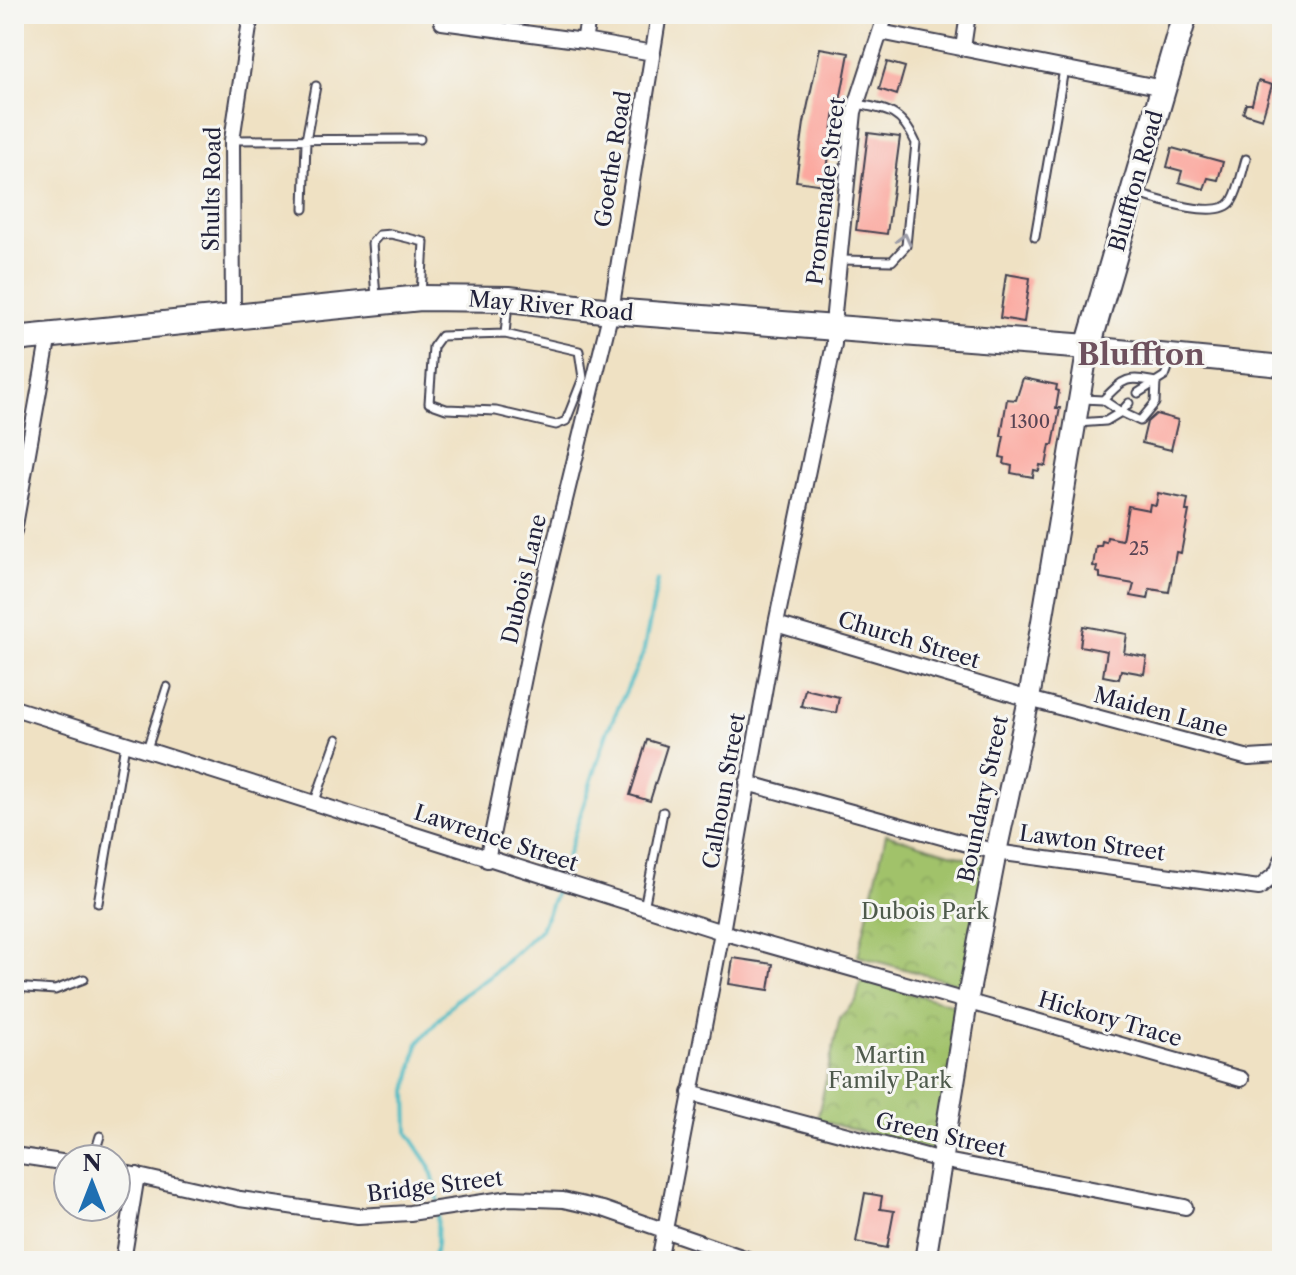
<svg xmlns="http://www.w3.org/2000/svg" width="1296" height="1275" font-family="'Libre Caslon Text',serif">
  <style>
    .park { fill: url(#park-crowns); stroke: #627253; stroke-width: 2 }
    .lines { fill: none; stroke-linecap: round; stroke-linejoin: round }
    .stream { stroke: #4dbbc4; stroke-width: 4 }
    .building { fill: #fba89f }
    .lane-casing { stroke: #413f4f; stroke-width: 11 }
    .street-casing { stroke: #413f4f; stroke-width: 18 }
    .secondary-casing { stroke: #413f4f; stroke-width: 24 }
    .primary-casing { stroke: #413f4f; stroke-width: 28 }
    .lane { stroke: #fff; stroke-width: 7 }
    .street { stroke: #fff; stroke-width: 14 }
    .secondary { stroke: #fff; stroke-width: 20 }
    .primary { stroke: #fff; stroke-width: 24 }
    .oneway { stroke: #9c9ca7 }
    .labels { text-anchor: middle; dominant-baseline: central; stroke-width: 6; stroke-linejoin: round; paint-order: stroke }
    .number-label { font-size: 18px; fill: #584454 }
    .street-label { font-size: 22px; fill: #22223b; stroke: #f6f6f2 }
    .park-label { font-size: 22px; fill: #4e5a4c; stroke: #f6f6f2 }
    .district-label { font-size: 30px; font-weight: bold; fill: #6e515e; stroke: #f6f6f2 }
  </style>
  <defs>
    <pattern id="park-crowns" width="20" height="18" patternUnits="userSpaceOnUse" patternTransform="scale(2)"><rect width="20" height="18" fill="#a1c26b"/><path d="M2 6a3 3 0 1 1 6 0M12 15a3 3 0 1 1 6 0" fill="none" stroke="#8aa65e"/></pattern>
  </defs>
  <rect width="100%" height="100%" fill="#f6f6f2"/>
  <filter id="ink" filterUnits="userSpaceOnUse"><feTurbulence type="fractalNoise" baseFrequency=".0125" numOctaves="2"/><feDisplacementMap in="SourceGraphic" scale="16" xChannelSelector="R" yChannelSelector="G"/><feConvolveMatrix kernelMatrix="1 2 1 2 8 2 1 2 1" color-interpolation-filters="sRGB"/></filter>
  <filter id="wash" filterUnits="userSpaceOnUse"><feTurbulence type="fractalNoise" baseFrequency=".006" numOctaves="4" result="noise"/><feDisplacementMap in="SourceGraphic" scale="32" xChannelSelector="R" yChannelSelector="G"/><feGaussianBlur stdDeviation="1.8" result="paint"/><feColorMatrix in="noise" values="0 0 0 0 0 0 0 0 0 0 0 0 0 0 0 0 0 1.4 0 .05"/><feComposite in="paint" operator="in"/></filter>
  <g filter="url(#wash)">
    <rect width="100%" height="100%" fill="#efe1c3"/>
    <!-- park -->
    <path class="park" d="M886 834 991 865 965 986 858 956Z
      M861 980 962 1007 938 1152 817 1120 840 1017 856 1001Z"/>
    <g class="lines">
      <!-- stream -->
      <path class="stream" d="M565 863 607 732 643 654 658 580
        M432 1261 437 1245 438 1198 430 1166 408 1133 407 1091 418 1043 457 999 488 978 541 929 558 887"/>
    </g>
    <g id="blocks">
      <!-- building -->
      <path class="building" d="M820 48 849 53 838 112 835 111 825 185 796 181 804 123Z
        M887 62 905 67 897 95 879 89Z
        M1258 81 1272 85 1262 119 1243 113 1246 104H1252Z
        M868 133 900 137 887 234 856 230Z
        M1172 148 1223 162 1218 180 1208 178 1204 189 1179 182 1182 171 1167 167Z
        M1006 274 1030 278 1024 322 1000 318Z
        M1023 378 1057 385 1056 390 1059 391 1056 408H1060L1053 445H1050L1046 466 1040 465 1039 471 1034 470 1033 477 1011 473 1012 466 1004 464 1005 458 1000 457 1004 436H1001L1007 399 1016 400Z
        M1156 414 1178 420 1171 450 1142 443 1147 422Z
        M1158 493 1188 499 1186 511H1189L1181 553 1176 552 1169 592 1150 589 1148 599 1131 596 1134 584 1100 578V573L1096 572 1097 567 1093 566 1096 546H1101L1102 541 1106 542 1107 537 1122 540 1128 506 1149 510 1150 504 1156 505Z
        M1083 626 1127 634 1124 653 1147 657 1144 674 1121 670 1119 679 1103 676 1107 651 1080 646Z
        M805 689 839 697 836 713 801 706Z
        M647 740 667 746 650 801 630 795Z
        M733 958 773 964 769 990 729 984Z
        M865 1193 882 1196 880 1209 894 1211 887 1248 856 1242Z"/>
    </g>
  </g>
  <g filter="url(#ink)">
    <use href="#blocks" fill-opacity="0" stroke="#413f4f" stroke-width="2"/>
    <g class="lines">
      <!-- lane casing -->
      <g class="lane-casing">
        <path id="lane" d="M1277 18V14
          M232 140 420 139
          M1135 193C1154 199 1219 221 1232 201 1239 190 1242 172 1246 159
          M304 209 306 140 316 86
          M1035 237 1064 69
          M841 260 892 261 906 246 916 143C902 112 888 109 856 104
          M376 297 372 243 379 235 391 234 424 242 421 295
          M505 334 579 351 583 378 566 421 556 425 496 411 446 409 429 403 433 347 441 336Z
          M505 334 508 302
          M1138 393 1165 376 1172 357
          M1083 399 1103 400 1121 412 1129 403
          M1077 423 1106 421 1121 412 1140 421 1155 403 1156 382C1126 376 1125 378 1103 400
          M147 749 167 687
          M315 801 337 739
          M98 903 125 744
          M644 908 663 812
          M14 987 55 990 84 979
          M93 1159 100 1136"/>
      </g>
      <!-- street casing -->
      <g class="street-casing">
        <path id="street" d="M445 14 442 22 584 41 653 53
          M880 32 1163 88
          M584 41 589 14
          M963 48 968 14
          M233 318 232 140 251 14
          M14 531 49 335
          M776 624 1029 699 1249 758 1282 756
          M14 708 722 932 1241 1079
          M747 783 996 852 1259 888 1277 873 1282 860
          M487 860 535 623 611 311 659 14
          M690 1093 941 1160 1185 1207
          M14 1155 68 1163
          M116 1171 240 1199 358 1216 410 1213 510 1198 563 1200 603 1209 753 1261
          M123 1261 137 1175
          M659 1261 722 932 776 624 834 344V313L854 112 886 14"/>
      </g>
      <!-- secondary casing -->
      <g class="secondary-casing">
        <path id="secondary" d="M925 1261 967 1002 996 852 1029 699 1088 347 1282 366"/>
      </g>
      <!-- primary casing -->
      <g class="primary-casing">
        <path id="primary" d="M14 339 421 298 509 299 611 311 1088 347 1185 14"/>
      </g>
      <!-- lane -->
      <use href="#lane" class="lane"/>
      <!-- street -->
      <use href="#street" class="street"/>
      <!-- secondary -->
      <use href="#secondary" class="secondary"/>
      <!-- primary -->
      <use href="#primary" class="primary"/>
    </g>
    <!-- one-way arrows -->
    <defs><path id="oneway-chevron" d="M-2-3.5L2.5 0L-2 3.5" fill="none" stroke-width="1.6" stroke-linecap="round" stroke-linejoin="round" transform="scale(2)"/></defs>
    <use class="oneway" href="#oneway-chevron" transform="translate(904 239) rotate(-76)"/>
  </g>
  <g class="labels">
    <!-- number labels -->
    <g class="number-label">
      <text x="1030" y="422">1300</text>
      <text x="1139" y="549">25</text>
    </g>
    <!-- street labels -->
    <g class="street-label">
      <text transform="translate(613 159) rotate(-81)">Goethe Road</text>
      <text transform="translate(1136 181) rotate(-74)">Bluffton Road</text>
      <text transform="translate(212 189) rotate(-89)">Shults Road</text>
      <text transform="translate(826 191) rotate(-83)">Promenade Street</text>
      <text transform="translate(551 306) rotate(5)">May River Road</text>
      <text transform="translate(524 579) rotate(-77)">Dubois Lane</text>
      <text transform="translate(909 640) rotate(17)">Church Street</text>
      <text transform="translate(1161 712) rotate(15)">Maiden Lane</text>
      <text transform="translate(724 791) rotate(-80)">Calhoun Street</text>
      <text transform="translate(983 799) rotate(-78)">Boundary Street</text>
      <text transform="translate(496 838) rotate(18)">Lawrence Street</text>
      <text transform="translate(1092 843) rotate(8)">Lawton Street</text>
      <text transform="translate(1110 1019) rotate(16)">Hickory Trace</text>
      <text transform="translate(941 1135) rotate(13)">Green Street</text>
      <text transform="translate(435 1186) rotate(-7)">Bridge Street</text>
    </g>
    <!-- park labels -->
    <g class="park-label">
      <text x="925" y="911">Dubois Park</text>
      <text x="890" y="1055">Martin<tspan x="890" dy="25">Family Park</tspan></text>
    </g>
    <!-- district labels -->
    <g class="district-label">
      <text x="1141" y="354">Bluffton</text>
    </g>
  </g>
  <!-- margin -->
  <rect width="1296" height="1275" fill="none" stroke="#f6f6f2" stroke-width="48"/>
  <!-- north arrow -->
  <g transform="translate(92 1183)"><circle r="38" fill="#f6f6f2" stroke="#a1a1a9" stroke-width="2"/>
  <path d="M0-6L14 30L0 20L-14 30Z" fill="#1f6fb2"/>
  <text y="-12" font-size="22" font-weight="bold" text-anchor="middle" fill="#22223b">N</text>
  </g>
</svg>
